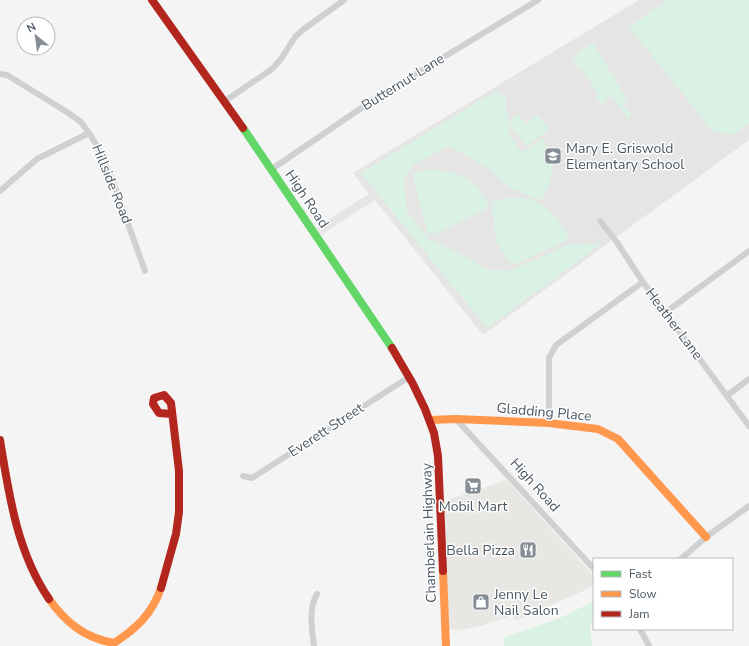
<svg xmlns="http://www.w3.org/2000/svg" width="749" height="646" font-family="'Nunito Sans',sans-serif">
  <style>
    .commercial { fill: #e8e7e3 }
    .education { fill: #e6e5e6 }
    .green { fill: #d9f2e3 }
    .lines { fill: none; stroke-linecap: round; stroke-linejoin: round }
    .street { stroke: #ced0d2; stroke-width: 6 }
    .fast { stroke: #63d668; stroke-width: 8 }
    .slow { stroke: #ff974d; stroke-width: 8 }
    .jam { stroke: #b3261e; stroke-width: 8 }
    .labels { text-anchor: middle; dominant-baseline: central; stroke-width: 3; stroke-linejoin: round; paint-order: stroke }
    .street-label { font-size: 14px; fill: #4a5661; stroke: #fff }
    .poi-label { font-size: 14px; fill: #4a5661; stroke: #fff; text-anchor: start }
  </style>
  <rect width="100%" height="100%" fill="#f4f4f4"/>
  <!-- commercial -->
  <path class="commercial" d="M507 480 594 576V586L515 621 512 616 480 626 462 630 449 629 444 501Z"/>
  <!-- education -->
  <path class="education" d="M639 0H749V140L483 335 375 200 321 235 316 228 369 194 353 173Z"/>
  <!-- green -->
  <path class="green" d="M668 0H749V123L733 135 712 130 629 27Z
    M590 44H594L627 100 623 104 632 116 628 119 615 100 610 97 605 99 603 106 597 98 598 94 582 69 577 67 572 58Z
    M496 91 505 96 508 122 518 114 526 124 537 114 549 129 527 146 508 123 509 135 522 152 544 138C553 169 558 170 541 200L508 187 490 169 449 146 414 164 404 178 406 211 430 240 459 253 488 270 510 271 567 245 601 244 487 328 361 173Z
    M427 170C458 171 477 177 489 208L435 234 428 233 412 173Z
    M507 198C514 198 523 197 530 199 549 206 561 222 569 239L516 264 509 262 496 241 492 202Z
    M594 601V619L590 625 592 646H504L503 638 560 618Z"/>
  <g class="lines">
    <!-- street -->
    <path class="street" d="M0 74 7 75 67 112 81 122 89 133 97 146 113 182 145 271
      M225 101 272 69 281 59 295 37 304 29 344 0
      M272 169 376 98 538 0
      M0 191 37 159 89 133
      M600 221 616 241 643 282 749 426
      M666 312 749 251
      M728 395 749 379
      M456 419 594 569
      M549 423V358L556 345 643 282
      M243 476 252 478 409 377
      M681 559 706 537 749 506
      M640 629 649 646
      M314 646C312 628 308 610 317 594"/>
    <!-- fast -->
    <path class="fast" d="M243 128 392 348"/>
    <!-- slow -->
    <path class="slow" d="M430 420 456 419 549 423 598 429 618 439 706 537
      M443 571 446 646
      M49 599C66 623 85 638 114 643 137 628 152 614 161 588"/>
    <!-- jam -->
    <path class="jam" d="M152 0 243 128
      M392 348 413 384 425 409 434 433 438 456 443 571
      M0 440C9 495 17 552 49 599
      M161 588 176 534 179 512V471L171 403 164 395 154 398 153 404 159 413 172 414"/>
  </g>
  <!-- icons -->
  <defs>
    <g id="school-square" transform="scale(0.9)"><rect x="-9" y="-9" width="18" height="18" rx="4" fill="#868d94" stroke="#fff"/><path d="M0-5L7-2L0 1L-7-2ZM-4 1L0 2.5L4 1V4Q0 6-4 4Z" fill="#fff"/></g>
    <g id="supermarket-square" transform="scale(0.9)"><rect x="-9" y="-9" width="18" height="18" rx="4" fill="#868d94" stroke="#fff"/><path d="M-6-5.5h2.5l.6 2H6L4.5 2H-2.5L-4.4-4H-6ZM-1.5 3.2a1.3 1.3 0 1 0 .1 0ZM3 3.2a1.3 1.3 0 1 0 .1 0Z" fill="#fff"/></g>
    <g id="restaurant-square" transform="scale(0.9)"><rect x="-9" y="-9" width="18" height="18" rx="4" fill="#868d94" stroke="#fff"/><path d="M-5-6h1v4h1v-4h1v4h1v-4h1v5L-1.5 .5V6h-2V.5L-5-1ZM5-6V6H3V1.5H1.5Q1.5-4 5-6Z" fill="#fff"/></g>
    <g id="shop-square" transform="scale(0.9)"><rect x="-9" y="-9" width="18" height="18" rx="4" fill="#868d94" stroke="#fff"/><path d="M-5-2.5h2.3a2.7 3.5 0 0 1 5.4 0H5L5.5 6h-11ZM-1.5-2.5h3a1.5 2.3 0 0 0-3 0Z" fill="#fff"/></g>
  </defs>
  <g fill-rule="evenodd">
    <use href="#school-square" x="553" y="156"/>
    <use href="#supermarket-square" x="473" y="486"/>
    <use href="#restaurant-square" x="528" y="550"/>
    <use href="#shop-square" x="481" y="602"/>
  </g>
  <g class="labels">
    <!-- street labels -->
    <g class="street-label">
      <text transform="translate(403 82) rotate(-32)">Butternut Lane</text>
      <text transform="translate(112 184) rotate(68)">Hillside Road</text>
      <text transform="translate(307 199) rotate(56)">High Road</text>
      <text transform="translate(674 324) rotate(53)">Heather Lane</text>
      <text transform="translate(544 412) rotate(5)">Gladding Place</text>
      <text transform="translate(326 430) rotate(-33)">Everett Street</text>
      <text transform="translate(535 485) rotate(48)">High Road</text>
      <text transform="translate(429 533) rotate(-92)">Chamberlain Highway</text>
    </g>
    <!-- poi labels -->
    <g class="poi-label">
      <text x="566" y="148">Mary E. Griswold<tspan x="566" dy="16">Elementary School</tspan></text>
      <text x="473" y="506" text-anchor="middle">Mobil Mart</text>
      <text x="515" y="550" text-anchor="end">Bella Pizza</text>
      <text x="494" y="594">Jenny Le<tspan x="494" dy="16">Nail Salon</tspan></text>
    </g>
  </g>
  <!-- legend -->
  <rect x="593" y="558" width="140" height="72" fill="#ffffff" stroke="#b7bbc0"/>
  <rect x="601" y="571" width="20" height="6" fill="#63d668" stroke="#b7bbc0"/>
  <text x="629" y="578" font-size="12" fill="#4a5661">Fast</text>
  <rect x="601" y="591" width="20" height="6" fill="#ff974d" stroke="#b7bbc0"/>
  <text x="629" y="598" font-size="12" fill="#4a5661">Slow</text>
  <rect x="601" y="611" width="20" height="6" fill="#b3261e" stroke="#b7bbc0"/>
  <text x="629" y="618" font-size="12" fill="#4a5661">Jam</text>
  <!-- north arrow -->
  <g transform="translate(36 36) rotate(331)"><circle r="19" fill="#ffffff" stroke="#b7bbc0"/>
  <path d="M0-3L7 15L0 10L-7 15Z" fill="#868d94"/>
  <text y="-6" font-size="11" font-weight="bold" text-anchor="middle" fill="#4a5661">N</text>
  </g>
</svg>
